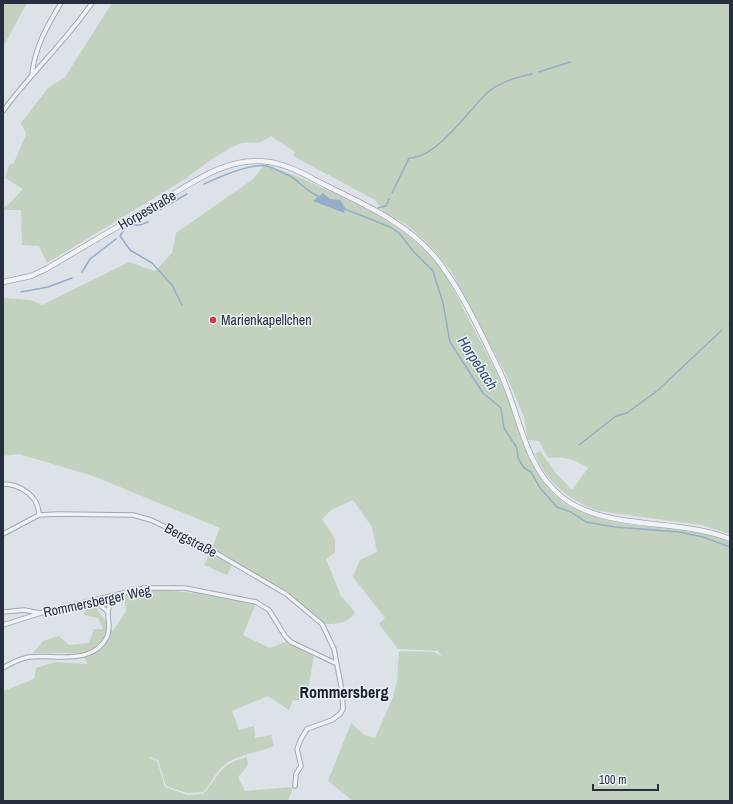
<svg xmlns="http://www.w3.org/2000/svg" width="733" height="804" font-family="'Archivo Narrow',sans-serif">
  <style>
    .green { fill: #c2d2be }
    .water { fill: #96adca }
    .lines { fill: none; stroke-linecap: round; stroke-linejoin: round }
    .stream { stroke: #96adca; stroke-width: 1.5 }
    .minor-casing { stroke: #a2a8b2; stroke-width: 5.5 }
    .tertiary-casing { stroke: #a2a8b2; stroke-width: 6 }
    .minor { stroke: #f0f2f6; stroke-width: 3.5 }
    .tertiary { stroke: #f0f2f6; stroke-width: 4.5 }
    .poi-dot { fill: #d53a4a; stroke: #edf0f5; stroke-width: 1.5 }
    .labels { text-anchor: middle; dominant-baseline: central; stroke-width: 3; stroke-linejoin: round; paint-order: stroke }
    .street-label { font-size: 14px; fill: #262e3f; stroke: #edf0f5 }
    .poi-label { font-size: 14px; fill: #262e3f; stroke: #edf0f5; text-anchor: start }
    .water-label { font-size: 15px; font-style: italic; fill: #2e4a75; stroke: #edf0f5 }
    .quarter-label { font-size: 16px; font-weight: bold; fill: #181f30; stroke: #edf0f5 }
  </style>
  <rect width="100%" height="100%" fill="#dde1e8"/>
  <!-- green -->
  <path class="green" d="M3 3H27L3 47Z
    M112 3H730V534L701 525 599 511C571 502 546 482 535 454L540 451 555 472 572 490 588 468C575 459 564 456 548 458L539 441 528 440 524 417 506 375 451 271 433 249 420 236 405 224 384 212 375 200 293 156 295 152 271 136C258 146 256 141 242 143 231 145 196 170 187 178L47 263 39 246 22 245 21 210H3V207L8 205 23 189 5 178 9 165 14 163 26 134 21 123 48 88 65 77Z
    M265 165C291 173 315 184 340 196 374 213 405 228 431 257 449 277 461 305 474 329 485 351 498 373 507 396 521 433 528 472 559 499 601 534 679 521 730 542V801H353L328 781 351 723 364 735 375 738 393 697 397 681 399 651 434 652 442 656 438 651 398 649 379 624 385 618 353 577 360 560 377 552 372 527 353 500 331 510 322 519 335 539V553L326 559 341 596 355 612C348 624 337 624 324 624L287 594 211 550 220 528 93 476 19 454 3 456V298L31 300 42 305 129 262 155 271 172 253 176 233 252 180Z
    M210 552 233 564 227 575 204 565Z
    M145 589C182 591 219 595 256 603L243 635 270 648 288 641 314 655 308 691 303 690 299 701 293 700 289 710 268 696 232 711 239 730 254 726 255 738 271 735 274 746C257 753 235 755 222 767 214 774 211 785 203 792L187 793 166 786 158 760 150 757 149 758 157 761 165 787 187 795 203 794C222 774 217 765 247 757L248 765 238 777 245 791 293 787 288 801H3V691L34 679 36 668 55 662 88 664 81 653H33L43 641 59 636 69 645 89 643 94 629H103L98 618 84 615 85 606 96 608 113 631 126 611 124 593Z"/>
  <!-- water -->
  <path class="water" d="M323 193 330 199 340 200 345 208 344 213 313 201Z"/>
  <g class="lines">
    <!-- stream -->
    <path class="stream" d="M539 72 570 62
      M204 184C219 177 251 163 267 166 274 168 283 173 290 176 300 182 305 190 318 196
      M392 193 409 158C436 159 469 110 487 93 499 82 517 77 532 74
      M378 208 386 206 389 199
      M345 209 390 227 399 233 413 251 433 271 443 303 450 342 483 393 501 408 504 428 517 448 518 458 524 468 531 472 540 488 557 507 571 512 586 522 615 527 679 532 703 537 730 547
      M159 210 187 194
      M134 225H140L148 222
      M125 228 120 236 130 250 152 263 172 285 182 305
      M82 272 90 259 116 239
      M21 292 48 287 72 278
      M729 324 730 323
      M579 445 616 416 627 413 657 391 722 330"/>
    <!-- minor casing -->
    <g class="minor-casing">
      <path id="minor" d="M32 74C35 47 47 26 61 3
        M3 111C31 73 65 42 92 3
        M3 484C20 484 39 496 39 515
        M3 534 39 515 58 514 133 515 151 520 199 543 286 594 322 624 334 649 342 691 343 709 340 714 332 720 307 729 301 739 297 749 301 766 296 774 295 786
        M94 600 108 612
        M3 612 24 610 40 613
        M3 625 41 613 144 588H185L256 602 269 610 285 636 291 642 335 663
        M3 668C11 663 19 659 29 657 56 654 92 666 107 637 111 627 108 623 108 613 108 608 111 601 113 595"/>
    </g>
    <!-- tertiary casing -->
    <g class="tertiary-casing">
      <path id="tertiary" d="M3 282 31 276 46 269C83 247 121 225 158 203 182 189 207 171 234 164 245 161 257 160 269 162 290 165 309 177 327 186 365 205 407 223 435 257 459 286 482 335 499 370 520 412 523 466 562 497 604 531 679 518 730 539"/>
    </g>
    <!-- minor -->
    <use href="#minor" class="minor"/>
    <!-- tertiary -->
    <use href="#tertiary" class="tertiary"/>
  </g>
  <!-- markers -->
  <circle class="poi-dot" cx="213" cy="320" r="4"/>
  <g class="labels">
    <!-- street labels -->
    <g class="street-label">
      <text transform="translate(147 210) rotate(-30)">Horpestraße</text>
      <text transform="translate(191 540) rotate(28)">Bergstraße</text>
      <text transform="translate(97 601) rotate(-12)">Rommersberger Weg</text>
    </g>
    <!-- poi labels -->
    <g class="poi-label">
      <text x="221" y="320">Marienkapellchen</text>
    </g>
    <!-- water labels -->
    <g class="water-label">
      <text transform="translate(478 363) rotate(57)">Horpebach</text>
    </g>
    <!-- quarter labels -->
    <g class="quarter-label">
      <text x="344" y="692">Rommersberg</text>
    </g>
  </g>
  <!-- border -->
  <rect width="733" height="804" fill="none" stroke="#262e3f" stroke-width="8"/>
  <!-- scale -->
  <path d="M593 784v6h65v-6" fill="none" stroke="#262e3f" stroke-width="2"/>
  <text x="599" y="784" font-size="12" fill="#262e3f" stroke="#edf0f5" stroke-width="3" paint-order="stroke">100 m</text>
</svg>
